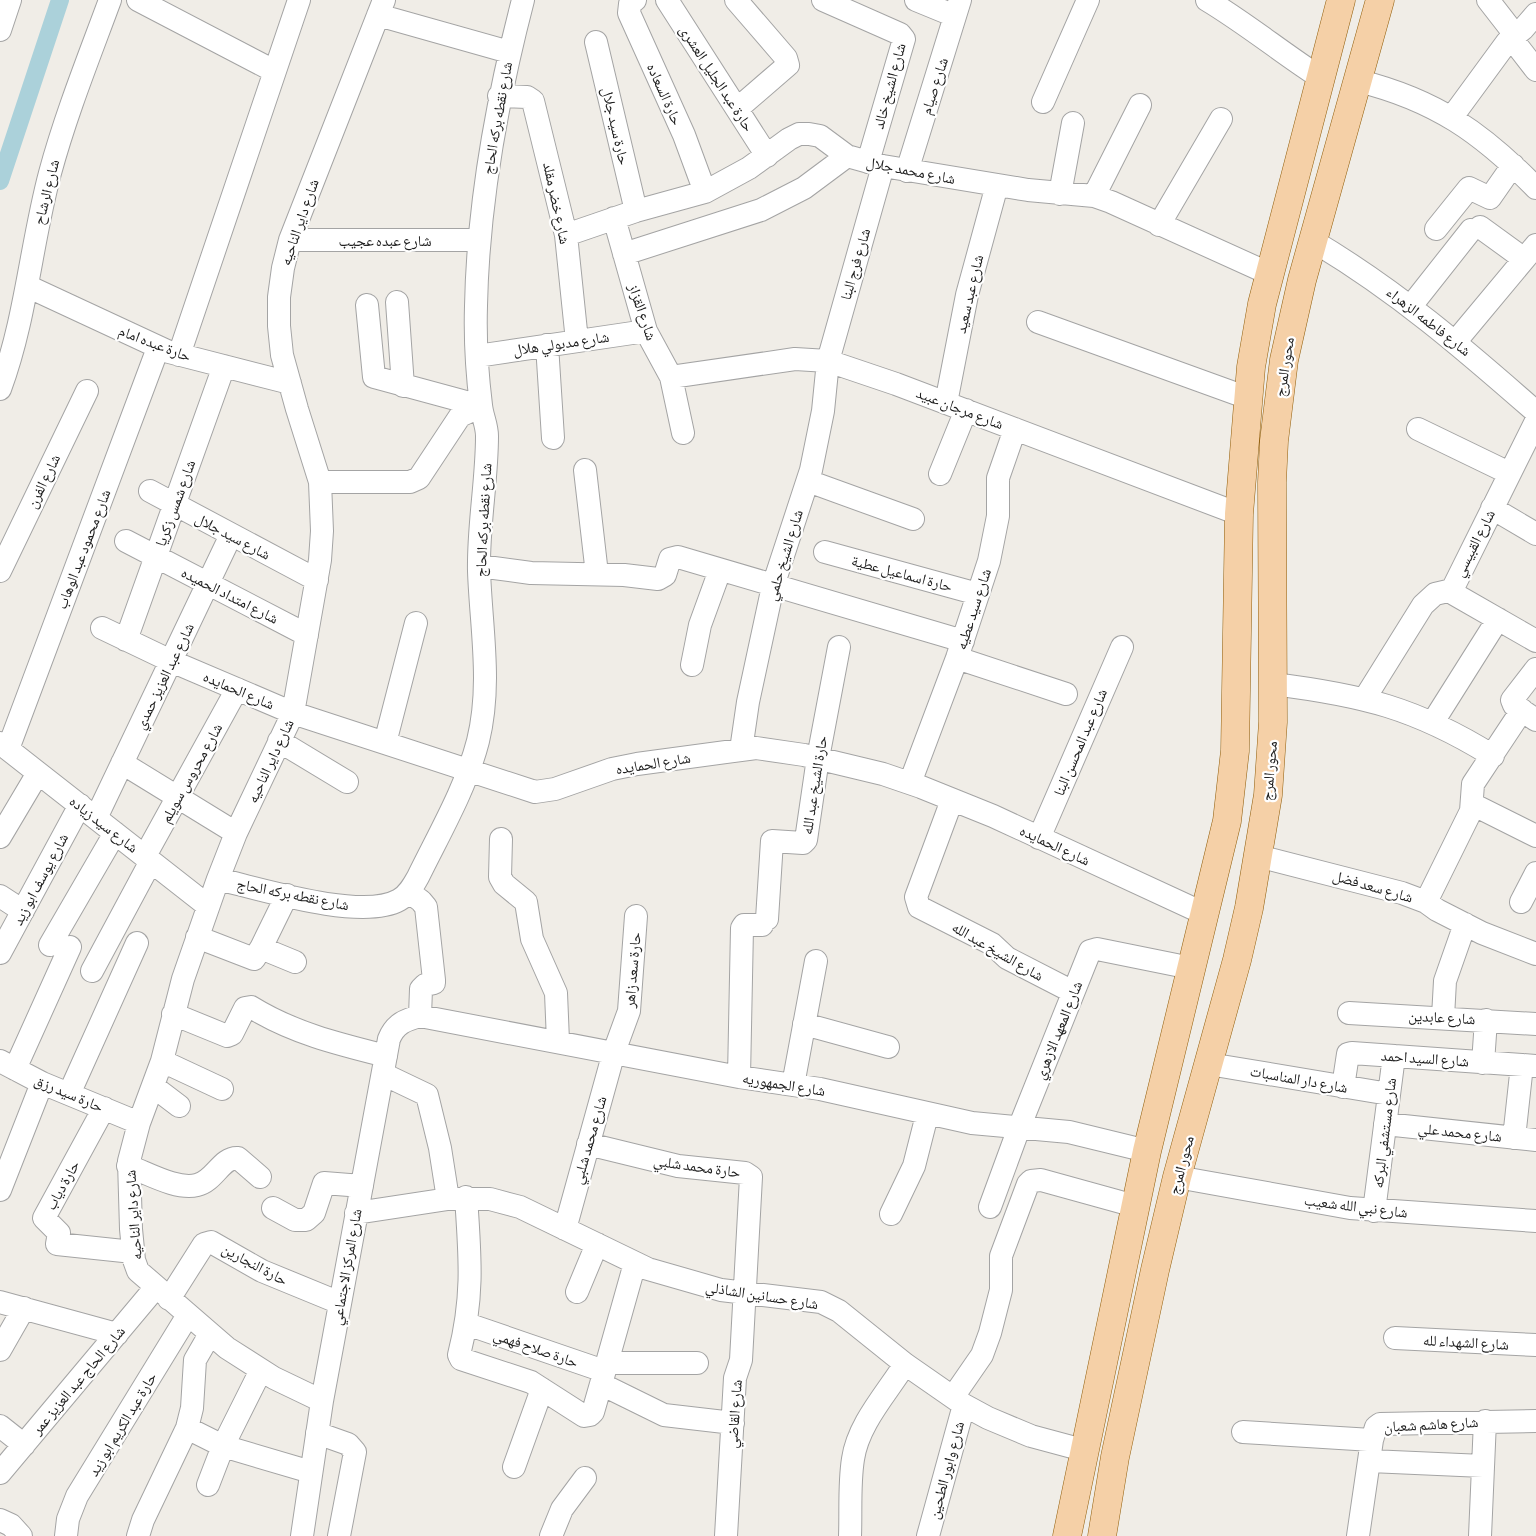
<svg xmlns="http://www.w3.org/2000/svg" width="1536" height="1536" font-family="'Asap Condensed','Noto Naskh Arabic',sans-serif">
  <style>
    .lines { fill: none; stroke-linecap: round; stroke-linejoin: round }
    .canal { stroke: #abd1da; stroke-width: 18 }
    .minor-casing { stroke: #a4a4a4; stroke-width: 24 }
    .major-casing { stroke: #915e0b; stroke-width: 29 }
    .minor { stroke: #fff; stroke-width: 22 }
    .major { stroke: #f5d0a7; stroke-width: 28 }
    .labels { text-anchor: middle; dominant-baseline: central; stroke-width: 4.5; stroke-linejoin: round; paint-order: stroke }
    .street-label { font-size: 15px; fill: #202020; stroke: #fff }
  </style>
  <rect width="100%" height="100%" fill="#f0ede7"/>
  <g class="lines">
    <!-- canal -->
    <path class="canal" d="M0 181 60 0"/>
    <!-- minor casing -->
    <g class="minor-casing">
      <path id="minor" d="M138 0 274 71
        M635 0 630 4 629 13 684 135 705 192
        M667 0 767 156
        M736 0 786 58 788 65 737 109
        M823 0 900 34 904 39 868 162
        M916 0 955 16
        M1207 0C1247 24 1282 53 1321 78
        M1488 0 1516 36
        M378 15 509 52
        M0 30 10 0
        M1512 39 1536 70
        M596 42 636 211
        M1359 81C1435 100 1481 132 1536 188
        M499 96 527 97 533 101 566 235 577 341
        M1043 102 1088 0
        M1452 117 1507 42 1523 29 1536 14
        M907 171 960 0
        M1060 194 1073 123
        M1094 196 1140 105
        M614 218 646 331 671 377 683 433
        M1159 225 1221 119
        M1480 227 1524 259
        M1436 229 1469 188 1490 198 1513 165
        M566 235 636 211 705 192 749 168 789 139 799 134H809L820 136 847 156 883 166 1028 190 1094 196 1111 202 1270 274
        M290 240H479
        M1313 241C1397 291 1463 348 1536 412
        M624 254 761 210 804 188 847 156
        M27 286 169 352 290 383
        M397 302 403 386
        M367 305 374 377 481 406
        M1411 306 1471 230
        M1038 322 1248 398
        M1456 341 1536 245
        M547 345 553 438
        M179 355 299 0
        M477 356 646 331
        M671 377 795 359 828 361 896 384 1239 514
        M0 389C26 319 31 244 50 173 66 114 89 57 110 0
        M946 403 967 295 997 185
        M1418 429 1509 473
        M585 470 597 574
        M940 474 966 410
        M808 481 913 519
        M320 482H410L419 478 460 416 481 406
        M150 491 317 580
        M1492 508 1536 534
        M126 541 307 635
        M825 552 978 594
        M479 566 531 573 624 575 658 579 665 575 670 559 678 557 963 641
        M0 571 87 391
        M1452 590 1536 421
        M1452 590 1454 594 1536 641
        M102 628 171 661 293 713 535 792 555 789 612 769 637 764 756 748 804 755 883 774 921 787 993 816 1205 914
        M126 640 224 366
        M957 658 1066 694
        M692 665 700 625 720 570
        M1536 669 1512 700 1514 705 1536 720
        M1273 684C1362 695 1416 708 1493 756
        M1365 698 1423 605 1435 594 1452 590
        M1433 722 1498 619
        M279 741 347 782
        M0 743 208 906
        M385 743 416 623
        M8 749 158 348
        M741 750 748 702 773 586 811 470 823 411 828 361 883 166
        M122 763 236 833
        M910 783 957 658 989 561 998 516V478L1015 429
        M952 800 916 897 919 907 992 944 1007 958 1073 992
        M1472 804 1536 836
        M96 818 231 535
        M0 837 38 773
        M1039 838 1122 647
        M501 839 500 877 504 884 526 902 532 939 556 993 558 1041
        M145 856 237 689
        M1258 856 1402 893 1426 902 1437 910 1482 933 1536 954
        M218 879C260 889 362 921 399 900 408 895 413 886 418 877 439 834 466 788 478 741 492 684 481 628 479 571 478 526 487 481 487 436 487 425 482 416 481 405 477 373 475 339 476 306 478 202 497 100 523 0
        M409 892 421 901 426 907 434 980V983L425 985 421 989 420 1016
        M0 896 23 911
        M1426 902 1471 811 1473 784 1522 710
        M1521 902 1536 873
        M767 919 772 841 803 843 806 840 818 758 839 647
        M197 937 254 959 261 948 295 962
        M50 945 115 833
        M261 948 287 895
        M0 953 80 805
        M92 971 151 861
        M1349 1013 1536 1024
        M173 1014 227 1036 232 1034 245 1008 251 1007C293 1033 338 1044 386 1056
        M1443 1017 1445 981 1465 924
        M804 1024 888 1047
        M0 1061 42 1083 139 1123
        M162 1061 222 1089
        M1483 1063 1486 1020
        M1209 1064 1389 1094
        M15 1069 70 947
        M383 1074 427 1095 440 1148 448 1199
        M739 1077 742 928 744 925H762
        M793 1085 816 961
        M154 1087 179 1106
        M1343 1087 1348 1054 1352 1053 1536 1066
        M69 1094 137 943
        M104 1108 44 1218 59 1233 57 1244 133 1252
        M1385 1124 1536 1140
        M1514 1138 1522 1065
        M588 1144 678 1166 745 1173 751 1177 741 1360 735 1378 726 1536
        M128 1166C148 1173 176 1190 197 1185 215 1181 221 1157 238 1158L260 1177
        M1177 1177 1350 1208 1536 1221
        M0 1190 42 1083
        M466 1197C470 1256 474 1296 459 1355L461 1359 531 1382 584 1416 590 1415 593 1412 601 1384 664 1415 733 1423
        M990 1207 1019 1128 1090 951 1097 949 1191 968
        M273 1208 295 1220H306L314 1213 324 1183 362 1186
        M1374 1211 1394 1056
        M356 1213 448 1199H490L520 1207 648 1269 721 1290 821 1302 839 1311 905 1364 964 1405 988 1418 1031 1436 1083 1450
        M891 1214 914 1166 927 1115
        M565 1229 614 1052 629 1011 636 916
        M577 1292 597 1244
        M169 1299 204 1244 211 1242 262 1271 340 1303
        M0 1302 117 1334
        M467 1324 604 1371
        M1395 1338 1536 1345
        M0 1350 24 1308
        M607 1363H697
        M601 1384 635 1263
        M953 1397 982 1355 990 1333 1001 1290V1256L1028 1184 1031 1181 1041 1180 1135 1206
        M322 1401 274 1378 227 1348 138 1271 134 1260 131 1229 129 1161 139 1123 162 1061 183 979 218 879 236 833 293 713 320 560 322 531 320 482 297 409 282 355 279 326V297L283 268 290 240 384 0
        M0 1426 24 1445
        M187 1428 223 1446 311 1472
        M1243 1432 1372 1440
        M317 1433 348 1444 355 1452 339 1536
        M1370 1461 1483 1466
        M514 1467 542 1389
        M0 1473 156 1287
        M208 1485 223 1446 261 1370
        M0 1520 11 1525 21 1536
        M66 1536 68 1519 77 1496 188 1315
        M138 1536 143 1520 187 1428 192 1408 195 1360 210 1334
        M302 1536 322 1401 389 1039C395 1024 405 1020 420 1016L739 1077 820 1089 972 1123 1069 1132 1147 1151
        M551 1536 562 1509 585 1478
        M850 1536C851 1511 849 1484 853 1459 858 1424 887 1393 905 1364
        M928 1536 964 1405
        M1358 1536 1372 1440 1376 1427 1380 1424 1536 1421
        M1480 1536 1485 1421"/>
    </g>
    <!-- major casing -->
    <g class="major-casing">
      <path id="major" d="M1067 1536 1147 1151 1227 821 1235 751 1239 514 1251 367 1262 304 1341 0
        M1102 1536 1115 1457 1155 1270 1177 1177 1237 960 1249 908 1268 795 1273 722 1272 482 1274 441 1284 360 1302 280 1380 0"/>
    </g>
    <!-- minor -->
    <use href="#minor" class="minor"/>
    <!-- major -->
    <use href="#major" class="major"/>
  </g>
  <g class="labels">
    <!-- street labels -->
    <g class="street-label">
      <text transform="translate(717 78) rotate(57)">حارة عبد الجليل العشرى</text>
      <text transform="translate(889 86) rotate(-75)">شارع الشيخ خالد</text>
      <text transform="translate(934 86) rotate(-72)">شارع صيام</text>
      <text transform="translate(665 94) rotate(66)">حارة السعاده</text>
      <text transform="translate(497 118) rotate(-80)">شارع نقطه بركه الحاج</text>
      <text transform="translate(616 126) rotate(77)">حارة سيد جلال</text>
      <text transform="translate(911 170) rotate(11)">شارع محمد جلال</text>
      <text transform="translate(46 192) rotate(-76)">شارع الرشاح</text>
      <text transform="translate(557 203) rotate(78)">شارع خضر مقلد</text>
      <text transform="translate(299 222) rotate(-71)">شارع داير الناحيه</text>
      <text x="385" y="240">شارع عبده عجيب</text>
      <text transform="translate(855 264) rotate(-74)">شارع فرج البنا</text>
      <text transform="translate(969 294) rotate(-77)">شارع عبد سعيد</text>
      <text transform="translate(643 312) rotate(71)">شارع القزاز</text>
      <text transform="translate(1429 321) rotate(38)">شارع فاطمه الزهراء</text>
      <text transform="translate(155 343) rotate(21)">حارة عبده امام</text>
      <text transform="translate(561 343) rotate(-8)">شارع مدبولي هلال</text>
      <text transform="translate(1284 367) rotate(-81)">محور المرج</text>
      <text transform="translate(960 408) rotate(21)">شارع مرجان عبيد</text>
      <text transform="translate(43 481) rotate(-64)">شارع الفرن</text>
      <text transform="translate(175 503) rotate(-70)">شارع شمس زكريا</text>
      <text transform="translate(483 520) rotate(-87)">شارع نقطه بركه الحاج</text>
      <text transform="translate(233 536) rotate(28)">شارع سيد جلال</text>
      <text transform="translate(1474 543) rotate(-63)">شارع القبيسي</text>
      <text transform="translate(83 549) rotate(-69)">شارع محمود عبد الوهاب</text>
      <text transform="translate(784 555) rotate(-73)">شارع الشيخ حلمي</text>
      <text transform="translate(902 573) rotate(15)">حارة اسماعيل عطية</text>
      <text transform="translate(230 595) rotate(27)">شارع امتداد الحميده</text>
      <text transform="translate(973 609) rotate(-72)">شارع سيد عطيه</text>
      <text transform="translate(164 676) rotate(-64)">شارع عبد العزيز حمدي</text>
      <text transform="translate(239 690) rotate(23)">شارع الحمايده</text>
      <text transform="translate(1080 742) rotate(-67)">شارع عبد المحسن البنا</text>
      <text transform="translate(270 761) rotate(-65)">شارع داير الناحيه</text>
      <text transform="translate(653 763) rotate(-9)">شارع الحمايده</text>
      <text transform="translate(1269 771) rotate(-85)">محور المرج</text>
      <text transform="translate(191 773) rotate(-61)">شارع محروس سويلم</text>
      <text transform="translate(814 785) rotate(-81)">حارة الشيخ عبد الله</text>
      <text transform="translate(104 824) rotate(38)">شارع سيد زياده</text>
      <text transform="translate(1055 845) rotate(25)">شارع الحمايده</text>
      <text transform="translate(40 879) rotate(-62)">شارع يوسف ابو زيد</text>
      <text transform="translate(1373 886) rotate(16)">شارع سعد فضل</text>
      <text transform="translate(293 894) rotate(11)">شارع نقطه بركه الحاج</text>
      <text transform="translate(998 951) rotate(30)">شارع الشيخ عبد الله</text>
      <text transform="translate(632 970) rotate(-85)">حارة سعد زاهر</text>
      <text transform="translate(1442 1017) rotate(3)">شارع عابدين</text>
      <text transform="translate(1058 1030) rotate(-68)">شارع المعهد الازهري</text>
      <text transform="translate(1425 1058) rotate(4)">شارع السيد احمد</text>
      <text transform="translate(1299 1079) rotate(10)">شارع دار المناسبات</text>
      <text transform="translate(784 1084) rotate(9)">شارع الجمهوريه</text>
      <text transform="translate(69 1093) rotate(23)">حارة سيد رزق</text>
      <text transform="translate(1460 1132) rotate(6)">شارع محمد علي</text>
      <text transform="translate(1384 1133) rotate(-83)">شارع مستشفي البركه</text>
      <text transform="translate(589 1140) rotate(-74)">شارع محمد شلبي</text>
      <text transform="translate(1181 1165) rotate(-75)">محور المرج</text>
      <text transform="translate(697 1166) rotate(8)">حارة محمد شلبي</text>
      <text transform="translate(62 1185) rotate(-61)">حارة دياب</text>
      <text transform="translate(1356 1206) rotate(7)">شارع نبي الله شعيب</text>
      <text transform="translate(133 1215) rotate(-94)">شارع داير الناحيه</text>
      <text transform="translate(255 1264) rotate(28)">حارة النجارين</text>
      <text transform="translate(346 1267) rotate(-80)">شارع المركز الاجتماعي</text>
      <text transform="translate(762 1295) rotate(9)">شارع حسانين الشاذلي</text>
      <text transform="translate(1466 1342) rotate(3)">شارع الشهداء لله</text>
      <text transform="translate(536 1348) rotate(19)">حارة صلاح فهمي</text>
      <text transform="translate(78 1380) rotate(-50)">شارع الحاج عبد العزيز عمر</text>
      <text transform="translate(734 1414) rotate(-86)">شارع القاضي</text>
      <text transform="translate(122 1424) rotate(-59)">حارة عبد الكريم ابو زيد</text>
      <text transform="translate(1431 1424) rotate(-3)">شارع هاشم شعبان</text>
      <text transform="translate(946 1470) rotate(-75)">شارع وابور الطحين</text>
    </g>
  </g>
</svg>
